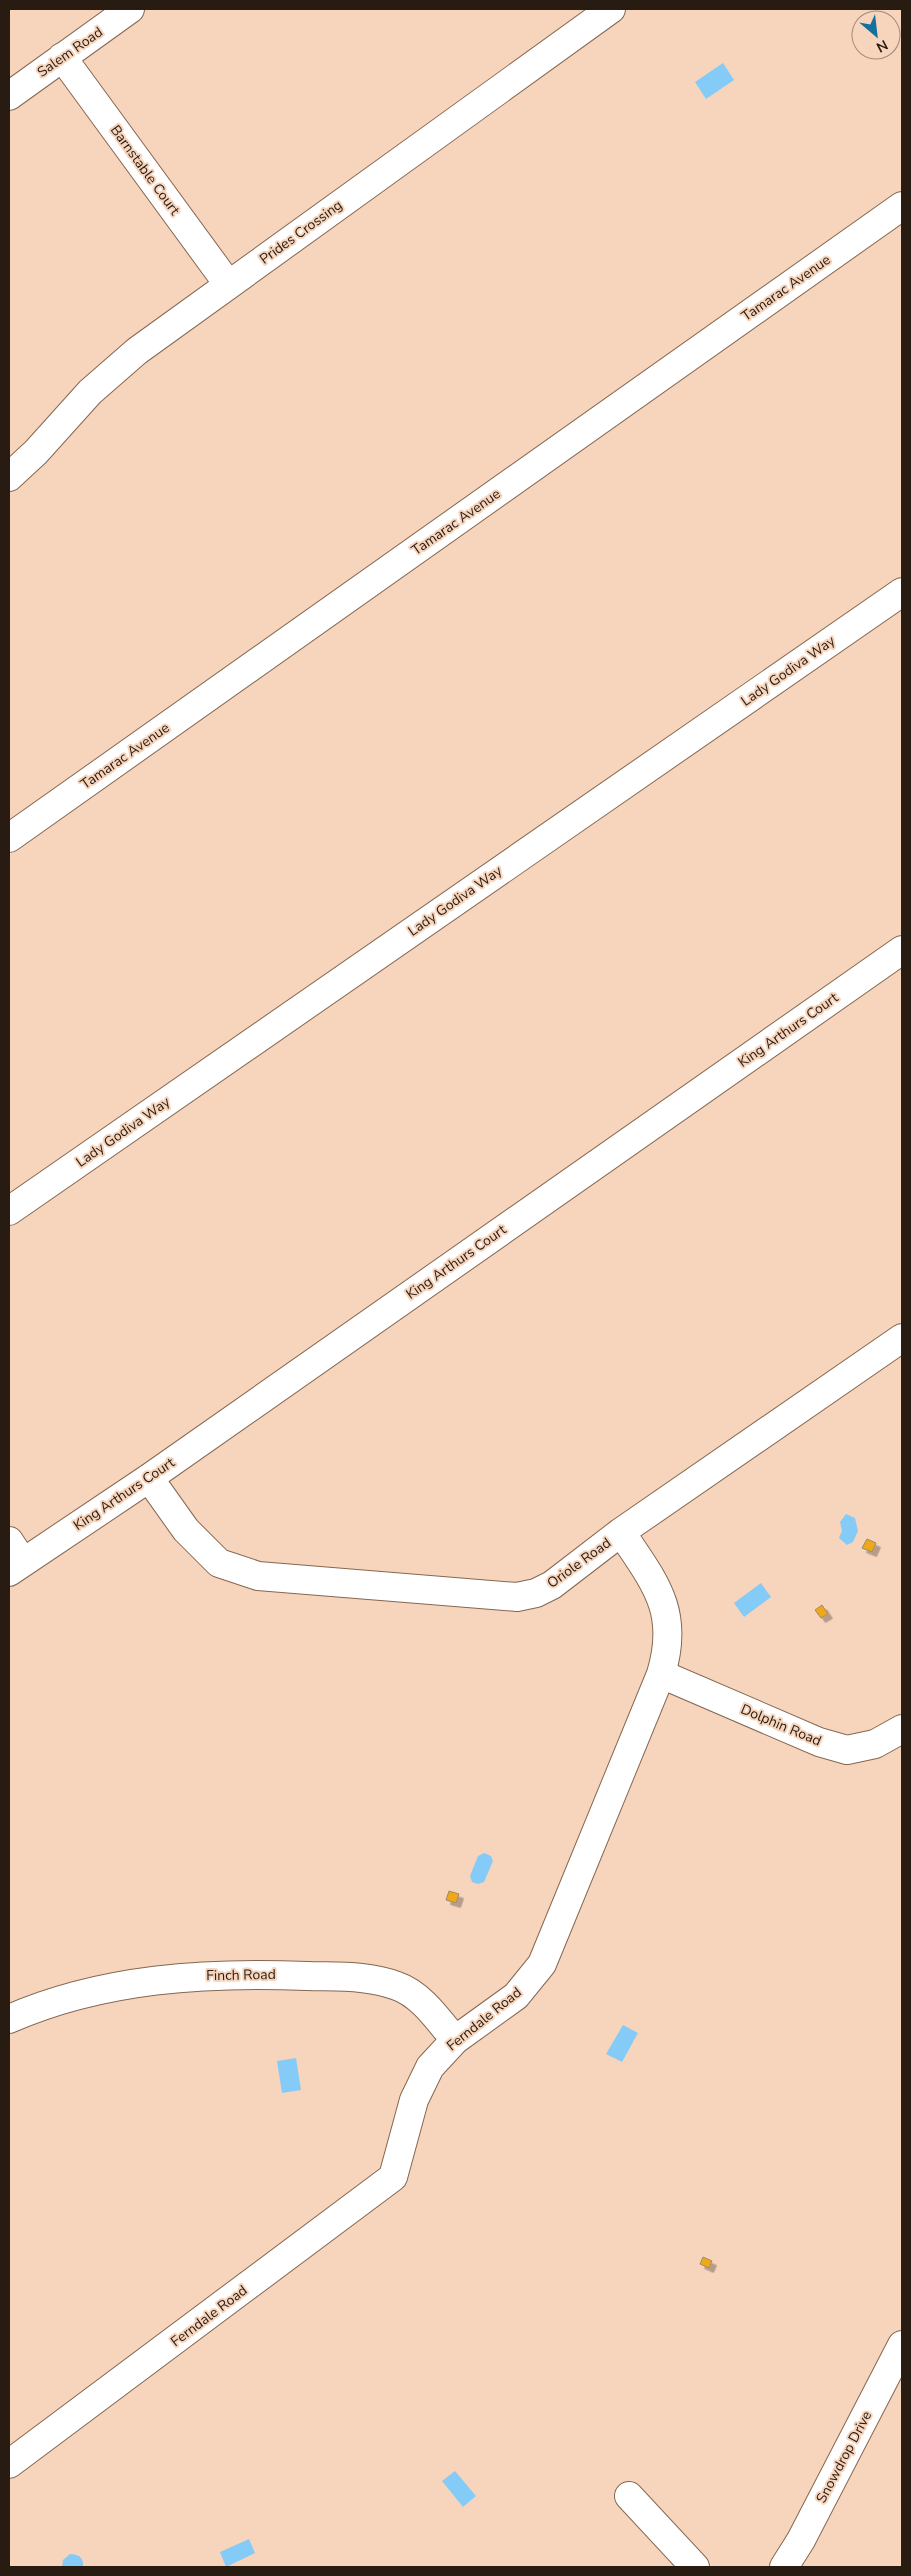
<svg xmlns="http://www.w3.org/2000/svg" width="911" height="2576" font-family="'Nunito Sans',sans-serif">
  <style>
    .water { fill: #84cbf8 }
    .building { fill: #f0a918; stroke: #9e896a; filter: url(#shadow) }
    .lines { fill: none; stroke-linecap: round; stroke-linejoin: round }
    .minor-casing { stroke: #856751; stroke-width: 30 }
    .minor { stroke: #fff; stroke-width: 28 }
    .labels { text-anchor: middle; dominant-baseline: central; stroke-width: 4; stroke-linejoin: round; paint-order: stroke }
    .street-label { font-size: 14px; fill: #281b12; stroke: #f7d5bd }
  </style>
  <defs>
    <filter id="shadow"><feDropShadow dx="4.5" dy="4.5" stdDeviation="0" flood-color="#0004"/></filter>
  </defs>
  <rect width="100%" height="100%" fill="#f7d5bd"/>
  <!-- water -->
  <path class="water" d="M723 63 734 80 706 99 695 82Z
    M846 1514 855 1518 858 1531 853 1542 847 1545 839 1538 842 1531 840 1522Z
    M761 1583 771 1597 744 1617 734 1603Z
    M484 1853 491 1856 493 1861 484 1882 478 1884 472 1882 470 1876 478 1856Z
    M623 2025 638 2033 622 2062 606 2054Z
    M296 2058 301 2090 282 2093 277 2061Z
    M455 2471 476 2496 463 2507 442 2481Z
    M249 2539 255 2553 226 2567 220 2552Z
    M70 2554C79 2554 84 2558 83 2567H62L63 2560Z"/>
  <!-- building -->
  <path class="building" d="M867 1539 876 1543 872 1552 862 1548Z
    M822 1605 828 1614 821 1618 815 1610Z
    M449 1891 459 1894 456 1903 446 1900Z
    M703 2257 712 2261 709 2268 700 2264Z"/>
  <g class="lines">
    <!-- minor casing -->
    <g class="minor-casing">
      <path id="minor" d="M62 57 228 284
        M9 96 130 9
        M9 477 36 452 90 392 137 351 611 9
        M9 838 902 206
        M9 1211 902 592
        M149 1478 186 1530 219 1563 258 1576 517 1597 536 1593 552 1585 621 1532 902 1338
        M9 1541 23 1562
        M9 1572 149 1478 902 950
        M661 1674 819 1742 847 1750 875 1744 902 1729
        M9 2019C103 1978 206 1972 307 1976 337 1977 369 1975 397 1986 421 1994 439 2021 455 2040
        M9 2464 393 2177 414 2100 430 2067 455 2040 516 1996 542 1964 661 1674C680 1611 655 1583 621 1532
        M629 2496 695 2567
        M784 2567 801 2540 902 2345"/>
    </g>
    <!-- minor -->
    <use href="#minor" class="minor"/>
  </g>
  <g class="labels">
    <!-- street labels -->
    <g class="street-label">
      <text transform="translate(70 52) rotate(-35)">Salem Road</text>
      <text transform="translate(145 170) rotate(54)">Barnstable Court</text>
      <text transform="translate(301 232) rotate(-36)">Prides Crossing</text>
      <text transform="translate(786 288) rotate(-35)">Tamarac Avenue</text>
      <text transform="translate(456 522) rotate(-35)">Tamarac Avenue</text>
      <text transform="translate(788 671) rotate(-35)">Lady Godiva Way</text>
      <text transform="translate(125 756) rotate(-35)">Tamarac Avenue</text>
      <text transform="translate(455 901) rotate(-35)">Lady Godiva Way</text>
      <text transform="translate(788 1030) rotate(-35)">King Arthurs Court</text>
      <text transform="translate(123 1132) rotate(-35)">Lady Godiva Way</text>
      <text transform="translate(456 1262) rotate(-35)">King Arthurs Court</text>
      <text transform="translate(124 1494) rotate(-34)">King Arthurs Court</text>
      <text transform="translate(579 1563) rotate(-36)">Oriole Road</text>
      <text transform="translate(781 1725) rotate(23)">Dolphin Road</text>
      <text transform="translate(241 1975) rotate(-1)">Finch Road</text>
      <text transform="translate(484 2019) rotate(-39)">Ferndale Road</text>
      <text transform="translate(209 2316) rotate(-37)">Ferndale Road</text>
      <text transform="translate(844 2457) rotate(-62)">Snowdrop Drive</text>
    </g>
  </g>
  <!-- border -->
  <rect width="911" height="2576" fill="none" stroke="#281b12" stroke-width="20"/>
  <!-- north arrow -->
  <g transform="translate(876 35) rotate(152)"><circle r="24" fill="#f7d5bd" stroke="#a48b79"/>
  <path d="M0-4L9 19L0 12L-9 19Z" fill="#14719f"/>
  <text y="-8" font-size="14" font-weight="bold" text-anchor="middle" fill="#281b12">N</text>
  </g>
</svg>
